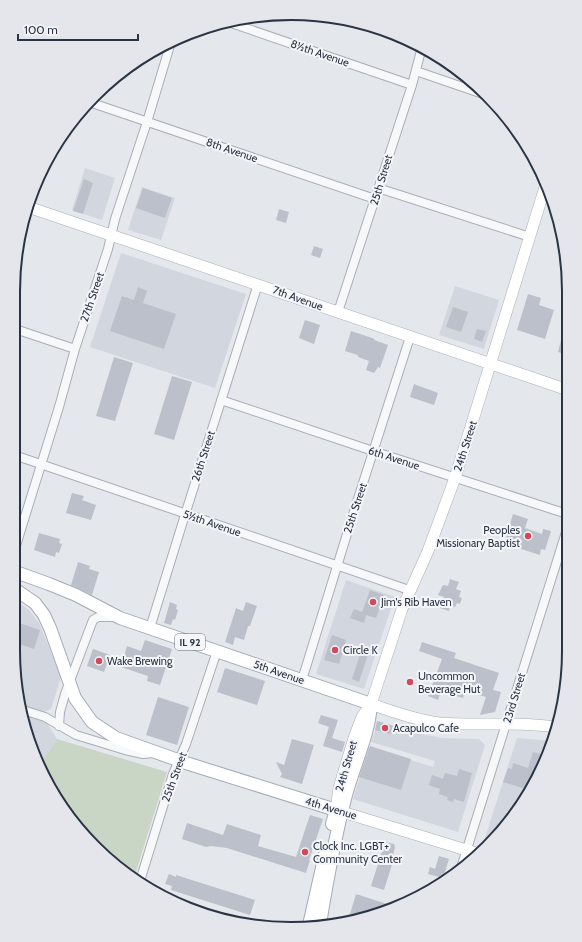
<svg xmlns="http://www.w3.org/2000/svg" width="582" height="942" font-family="Cabin,sans-serif">
  <style>
    .built { fill: #d2d6de }
    .green { fill: #c9d6c5 }
    .building { fill: #bbc0ca }
    .lines { fill: none; stroke-linecap: round; stroke-linejoin: round }
    .street-casing { stroke: #a9aeb7; stroke-width: 10 }
    .secondary-casing { stroke: #a9aeb7; stroke-width: 12 }
    .primary-casing { stroke: #a3abb8; stroke-width: 14 }
    .street { stroke: #f7f8fa; stroke-width: 8 }
    .secondary { stroke: #fff; stroke-width: 11 }
    .primary { stroke: #fff; stroke-width: 12 }
    .poi-dot { fill: #d1495b; stroke: #f4f6f9; stroke-width: 1.5 }
    .labels { text-anchor: middle; dominant-baseline: central; stroke-width: 4; stroke-linejoin: round; paint-order: stroke }
    .shield { fill: #f4f6f9; stroke: #676e7b; stroke-width: 1 }
    .shield-label { font-size: 10px; font-weight: bold; fill: #2b3445 }
    .street-label { font-size: 11px; fill: #2b3445; stroke: #f4f6f9 }
    .poi-label { font-size: 11px; fill: #2b3445; stroke: #f4f6f9; text-anchor: start }
    .rim { fill: none; stroke: #2b3445; stroke-width: 2 }
  </style>
  <rect width="100%" height="100%" fill="#e4e7ec"/>
  <!-- built -->
  <path class="built" d="M85 168 115 178 102 220 72 210Z
    M142 187 175 198 161 240 128 230Z
    M121 253 246 294 215 388 90 347Z
    M455 286 499 300 484 349 439 335Z
    M346 580 395 597 364 689 316 674Z
    M13 599 29 610 39 623 61 677 51 709 43 712 22 705 13 651Z
    M24 715 47 723 57 739 40 765 28 740Z
    M378 721 411 732 442 738 479 739 485 745 458 832 353 799 369 747 433 767 435 761 371 742Z
    M517 738 552 741 548 757 511 820 488 842 484 841Z"/>
  <!-- green -->
  <path class="green" d="M57 739 167 772 134 878 122 872 60 806 40 765Z"/>
  <!-- building -->
  <path class="building" d="M84 179 93 183 83 214 73 211Z
    M143 188 172 198 165 218 136 208Z
    M279 209 289 212 286 223 276 220Z
    M314 246 323 249 320 258 311 255Z
    M138 287 147 291 143 303 176 314 164 349 110 331 122 296 134 300Z
    M528 294 541 298 539 305 554 310 545 339 517 330Z
    M453 307 468 312 461 332 446 327Z
    M305 320 320 325 314 344 299 338Z
    M477 329 486 331 482 342 474 339Z
    M351 331 375 339 374 340 388 345 380 368 378 367 374 373 366 370 369 361 358 357V355L345 351Z
    M561 340 568 342 565 354 558 352Z
    M114 357 133 363 115 421 96 416Z
    M172 376 192 382 174 440 154 434Z
    M414 384 438 393 434 405 410 397Z
    M72 493 84 496 82 500 96 505 91 520 66 513Z
    M513 514 528 519 525 528 542 534 543 529 551 531 545 550 541 549 540 555 515 547 517 541 506 538Z
    M39 533 60 539 59 543 62 544 59 553 56 552 55 557 34 550Z
    M78 562 90 566 89 569 99 572 92 595 71 585Z
    M450 579 459 582 456 589 461 591 459 597 462 598 460 604 457 603 455 607 450 606 449 611 440 608 444 597 438 595 443 585 448 586Z
    M370 590 384 595 376 618 366 615 364 623 350 618 354 609 362 612Z
    M170 602 177 605 176 609 178 610 175 620 173 619 171 625 164 623Z
    M246 602 257 606 250 626H248L244 640 235 637 233 645 225 642 236 608 243 611Z
    M13 621 40 630 34 649 13 642Z
    M332 635 346 640 339 664 324 660Z
    M145 640 172 649 160 685 147 681 148 676 121 667 127 646 141 651Z
    M422 642 456 653 454 658 499 673 493 690 501 692 495 712 480 715 486 697 465 691 463 698 453 695V694L441 690 438 700 428 696 442 659 419 651Z
    M362 648 369 651 359 682 352 679Z
    M93 649 110 655 104 672 87 666Z
    M225 668 265 681 257 705 217 692Z
    M158 697 189 707 177 745 146 735Z
    M321 715 338 720 332 738 345 742 342 752 323 746 329 727 318 723Z
    M377 721 394 726 392 734H391L375 730Z
    M292 739 314 745 302 784 280 777 282 774 276 762 284 765Z
    M370 746 411 759 401 790 359 777Z
    M533 752 548 756 529 790 503 782 508 768 512 769 513 763 528 768Z
    M459 769 472 773 464 802 454 799 453 802 447 800 448 797 439 794 440 789 429 785 432 775 443 779 445 773 457 776Z
    M310 815 323 819 309 860H310L306 873 227 848 211 846 206 847 182 839 187 823 223 835 227 824 261 835 258 846 296 857Z
    M385 842 394 844 395 847 393 855H395L384 890 371 886Z
    M439 856 449 859 443 878 428 874 430 867 435 869Z
    M169 874 176 877V875L255 900 250 915 171 890 172 886 165 884Z
    M356 894 393 906 363 919 348 921Z"/>
  <g class="lines">
    <!-- street casing -->
    <g class="street-casing">
      <path id="street" d="M228 22 412 85
        M416 71 483 94
        M89 102 375 199
        M378 188 530 237
        M338 312 412 85 422 47
        M15 329 75 349
        M221 400 373 451 567 514
        M14 455 409 590
        M14 552 59 407 75 349 108 249 115 219 147 122 171 42
        M150 628C185 513 222 398 258 284
        M302 680 355 508 410 337
        M23 710 45 717 76 735 125 750 143 754 154 753
        M59 726 60 712 65 694 93 620 98 617H115
        M461 868 567 529
        M140 881 173 774 186 744 217 651"/>
    </g>
    <!-- secondary casing -->
    <g class="secondary-casing">
      <path id="secondary" d="M28 207 568 390
        M371 704C393 712 416 720 439 723 478 726 517 721 556 727
        M476 853 336 810 339 788 354 738 362 717 371 704 402 609 428 551 455 478 546 184"/>
    </g>
    <!-- primary casing -->
    <g class="primary-casing">
      <path id="primary" d="M13 571 49 584 76 595 120 618 371 704C369 735 354 765 346 795 335 837 327 881 320 924
        M13 588 35 603 44 615 50 628 75 698 92 722 116 738 186 763 336 810 332 824
        M309 925 326 850"/>
    </g>
    <!-- street -->
    <use href="#street" class="street"/>
    <!-- secondary -->
    <use href="#secondary" class="secondary"/>
    <!-- primary -->
    <use href="#primary" class="primary"/>
  </g>
  <!-- markers -->
  <g class="poi-dot">
    <circle cx="528" cy="536" r="4"/>
    <circle cx="373" cy="602" r="4"/>
    <circle cx="335" cy="650" r="4"/>
    <circle cx="99" cy="661" r="4"/>
    <circle cx="410" cy="682" r="4"/>
    <circle cx="385" cy="728" r="4"/>
    <circle cx="305" cy="852" r="4"/>
  </g>
  <g class="labels">
    <!-- shield labels -->
    <rect class="shield" x="175" y="634" width="30" height="16" rx="3"/>
    <g class="shield-label">
      <text x="190" y="642">IL 92</text>
    </g>
    <!-- street labels -->
    <g class="street-label">
      <text transform="translate(320 53) rotate(19)">8½th Avenue</text>
      <text transform="translate(232 150) rotate(19)">8th Avenue</text>
      <text transform="translate(381 180) rotate(-73)">25th Street</text>
      <text transform="translate(92 297) rotate(-71)">27th Street</text>
      <text transform="translate(298 298) rotate(20)">7th Avenue</text>
      <text transform="translate(465 446) rotate(-72)">24th Street</text>
      <text transform="translate(203 456) rotate(-72)">26th Street</text>
      <text transform="translate(394 458) rotate(18)">6th Avenue</text>
      <text transform="translate(355 508) rotate(-72)">25th Street</text>
      <text transform="translate(212 523) rotate(19)">5½th Avenue</text>
      <text transform="translate(279 672) rotate(19)">5th Avenue</text>
      <text transform="translate(514 698) rotate(-73)">23rd Street</text>
      <text transform="translate(346 766) rotate(-74)">24th Street</text>
      <text transform="translate(174 777) rotate(-70)">25th Street</text>
      <text transform="translate(331 808) rotate(17)">4th Avenue</text>
    </g>
    <!-- poi labels -->
    <g class="poi-label">
      <text x="520" y="530" text-anchor="end">Peoples<tspan x="520" dy="13">Missionary Baptist</tspan></text>
      <text x="381" y="602">Jim's Rib Haven</text>
      <text x="343" y="650">Circle K</text>
      <text x="107" y="661">Wake Brewing</text>
      <text x="418" y="676">Uncommon<tspan x="418" dy="13">Beverage Hut</tspan></text>
      <text x="393" y="728">Acapulco Cafe</text>
      <text x="313" y="846">Clock Inc. LGBT+<tspan x="313" dy="13">Community Center</tspan></text>
    </g>
  </g>
  <!-- crop -->
  <path d="M0 0H582V942H0ZM291 20H291A271 271 0 0 1 562 291V651A271 271 0 0 1 291 922H291A271 271 0 0 1 20 651V291A271 271 0 0 1 291 20Z" fill="#e4e6eb" fill-rule="evenodd"/>
  <path class="rim" d="M291 20H291A271 271 0 0 1 562 291V651A271 271 0 0 1 291 922H291A271 271 0 0 1 20 651V291A271 271 0 0 1 291 20Z"/>
  <!-- scale -->
  <path d="M18 34v6h120v-6" fill="none" stroke="#2b3445" stroke-width="2"/>
  <text x="24" y="34" font-size="12" fill="#2b3445" stroke="#f4f6f9" stroke-width="3" paint-order="stroke">100 m</text>
</svg>
